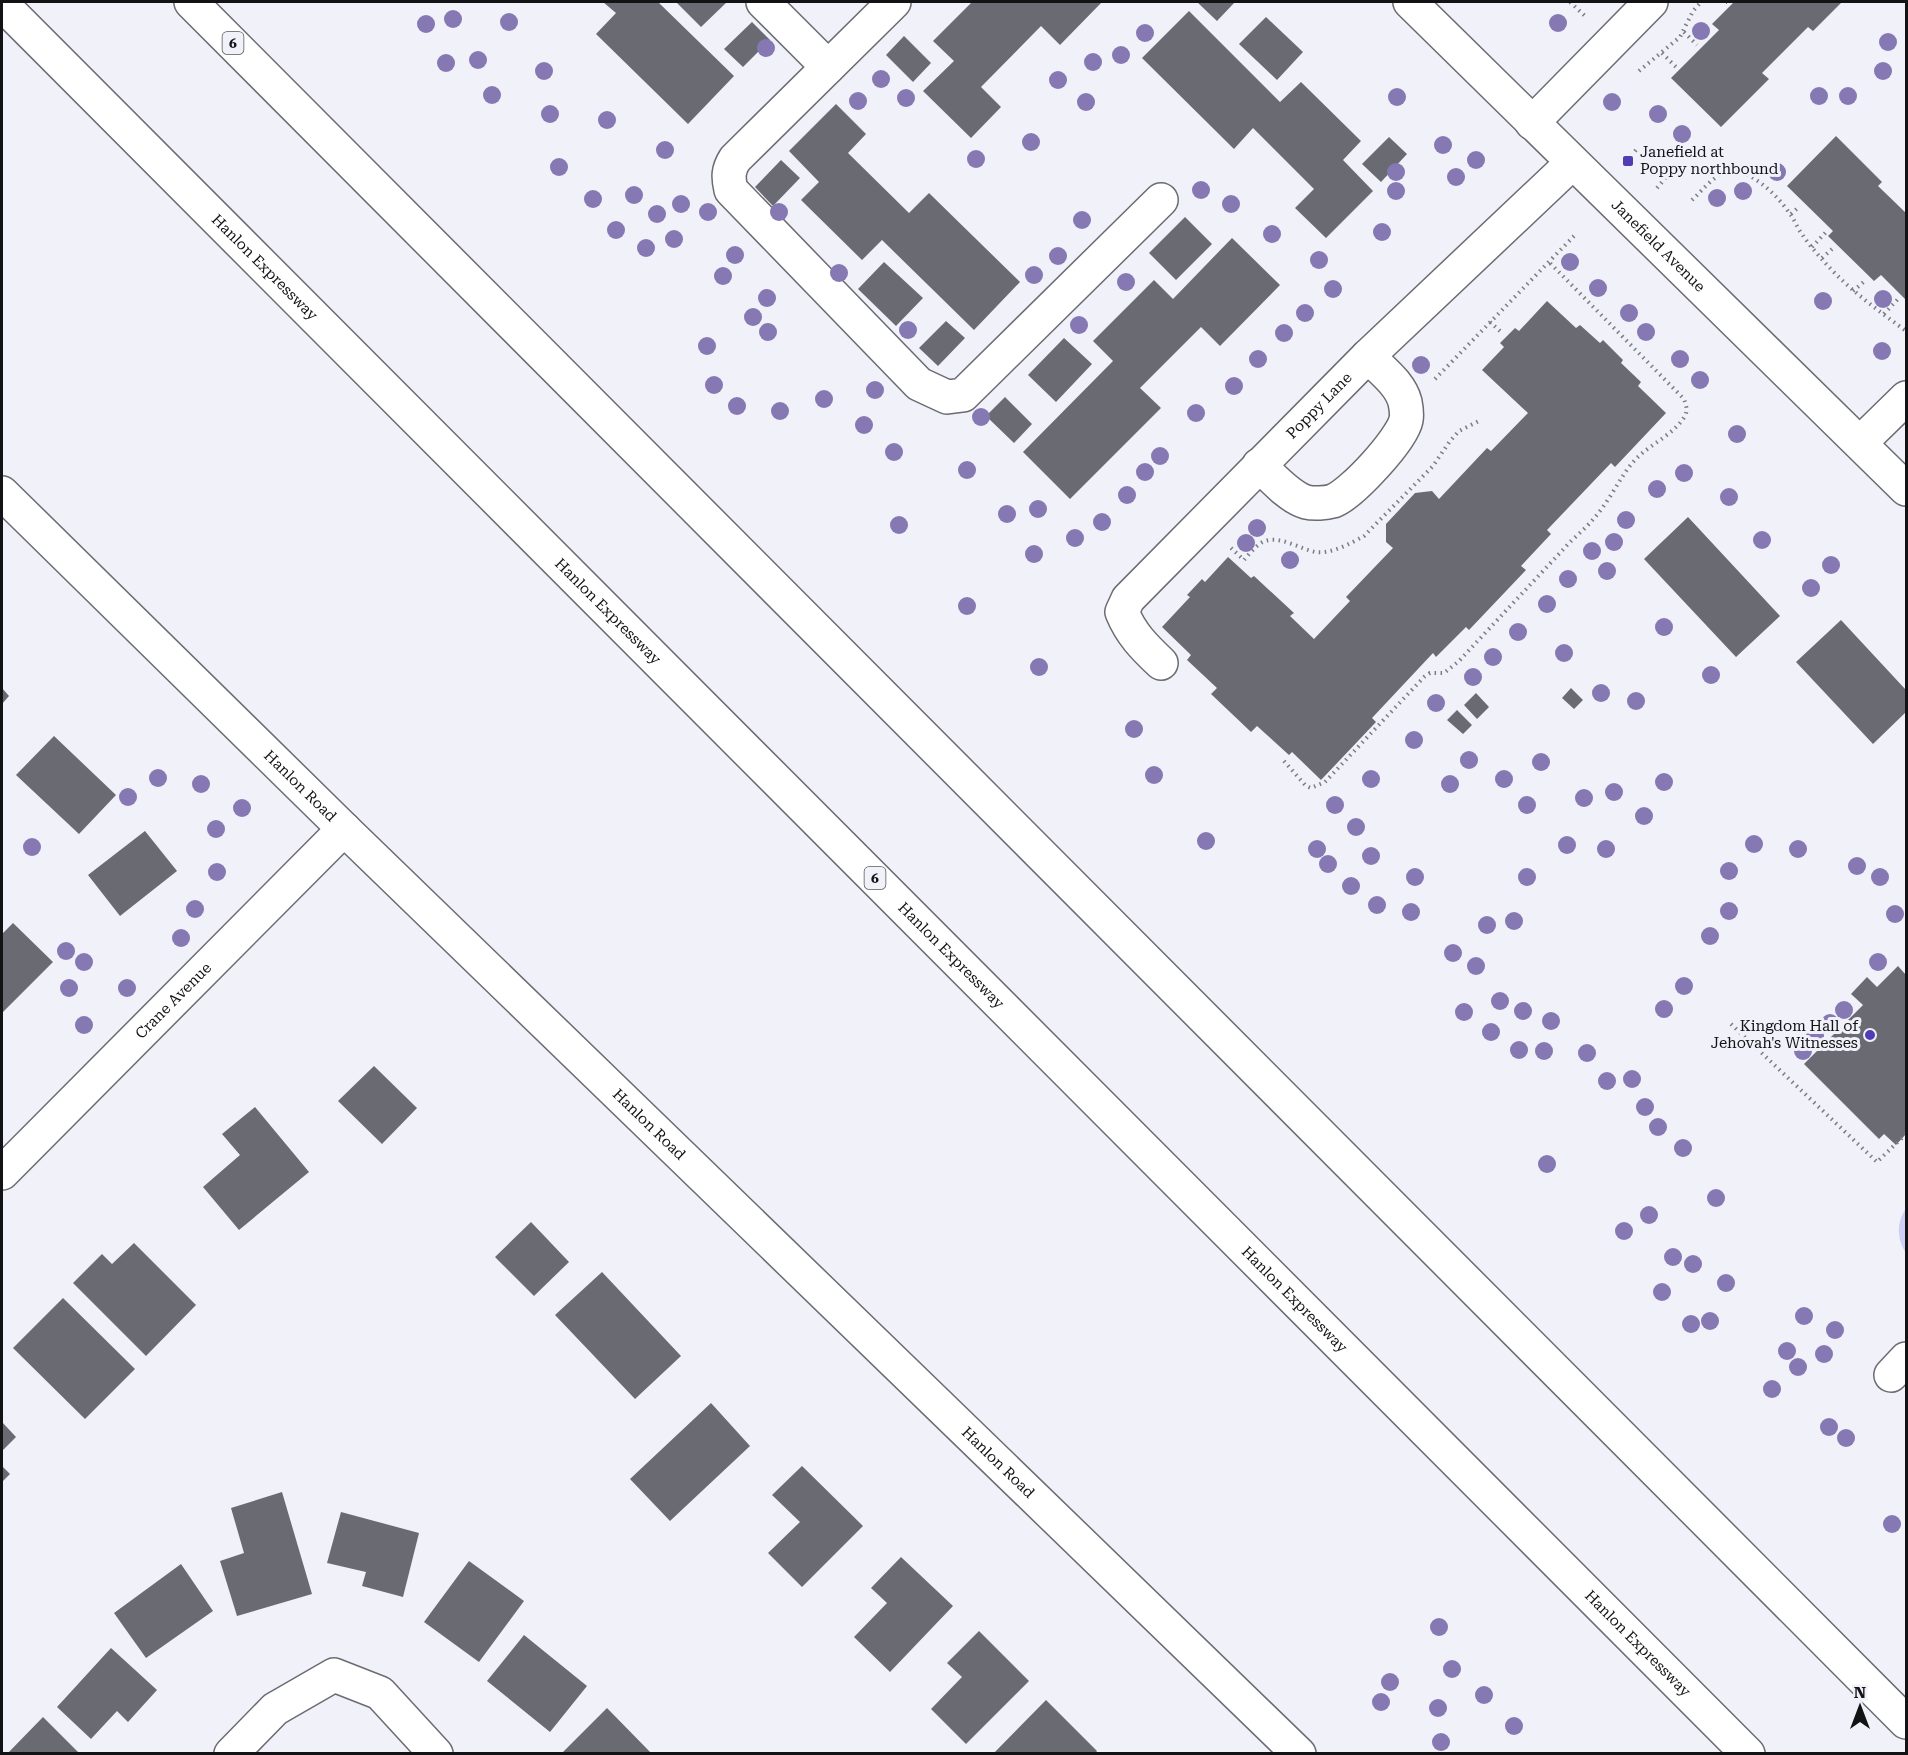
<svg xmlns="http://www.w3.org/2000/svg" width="1908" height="1755" font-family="'Roboto Serif',serif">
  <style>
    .green { fill: #cecef7 }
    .building { fill: #6a6b72 }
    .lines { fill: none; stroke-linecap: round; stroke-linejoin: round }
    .minor-casing { stroke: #6b6b73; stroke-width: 36 }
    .highway-casing { stroke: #6b6b73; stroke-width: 36 }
    .path { stroke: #7c7d82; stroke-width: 4; stroke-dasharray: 1.5 4.5; stroke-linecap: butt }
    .minor { stroke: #fff; stroke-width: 33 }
    .highway { stroke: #fff; stroke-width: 33 }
    .tree { fill: #8678b2 }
    .poi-dot { fill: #523cb4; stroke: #f0f1f9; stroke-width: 2 }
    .labels { text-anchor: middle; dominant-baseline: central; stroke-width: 6; stroke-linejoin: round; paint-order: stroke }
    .shield { fill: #f0f1f9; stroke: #55565a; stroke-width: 1.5 }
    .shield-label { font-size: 14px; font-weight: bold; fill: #131316 }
    .poi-label { font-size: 15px; fill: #131316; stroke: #f0f1f9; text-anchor: start }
    .street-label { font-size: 15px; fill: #131316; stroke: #f0f1f9 }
  </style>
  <rect width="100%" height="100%" fill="#f0f1f9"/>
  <!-- green -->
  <path class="green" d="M1906 1209V1253C1897 1240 1896 1222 1906 1209Z"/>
  <!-- building -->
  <path class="building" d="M603 2H658L734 76 688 124 596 34 616 13Z
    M676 2H727L701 27Z
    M972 2H1102L1060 45 1041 26 981 87 1001 107 971 138 923 91 954 61 933 41Z
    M1197 2H1235L1217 21Z
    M1734 2H1842L1813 31 1808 27 1762 73 1769 79 1721 127 1671 78 1719 30 1712 24Z
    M1189 11 1280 102 1301 82 1361 141 1343 160 1373 191 1326 238 1295 208 1314 189 1253 128 1234 149 1142 58Z
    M1266 17 1303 52 1277 80 1239 44Z
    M752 22 770 40 743 67 724 49Z
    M904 36 931 63 913 82 886 55Z
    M836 104 866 134 848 153 909 213 929 193 1020 282 974 330 882 240 862 260 801 200 819 182 789 151Z
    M1836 136 1882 182 1878 186 1906 213V300L1881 275 1874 281 1828 236 1833 231 1787 186Z
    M1389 137 1407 154 1381 182 1362 164Z
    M781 160 800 178 773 206 755 187Z
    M1185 217 1212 244 1176 280 1149 253Z
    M1232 238 1280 285 1220 346 1201 327 1140 388 1161 408 1070 499 1023 452 1113 361 1093 341 1154 280 1173 299Z
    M884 262 923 298 896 326 858 289Z
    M1547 301 1576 328 1580 325 1600 343 1603 340 1623 360 1621 363 1641 382 1638 386 1666 413 1615 467 1611 463 1547 530 1551 534 1521 566 1526 570 1469 630 1466 627 1436 657 1433 653 1372 718 1376 722 1321 780 1292 752 1289 755 1257 726 1251 732 1211 694 1217 688 1187 660 1191 655 1162 627 1190 597 1187 595 1202 579 1205 582 1228 557 1251 578 1254 576 1294 613 1290 616 1314 639 1350 601 1346 597 1393 548 1386 542V524L1415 493 1432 491 1439 499 1487 448 1491 451 1528 413 1482 370 1504 347 1500 343 1515 328 1519 331Z
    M946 321 965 338 938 366 919 348Z
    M1064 338 1092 364 1056 402 1028 375Z
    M1005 397 1032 424 1014 443 986 416Z
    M1688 517 1780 616 1736 657 1644 559Z
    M1841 620 1906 690V712L1873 744 1796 662Z
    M2 688 9 696 2 704Z
    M1571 688 1583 700 1574 709 1562 698Z
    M1476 693 1489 707 1477 719 1464 705Z
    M1457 710 1472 725 1463 734 1447 720Z
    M54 736 116 795 79 834 16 775Z
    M145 831 177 871 120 916 88 875Z
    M13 923 53 962 2 1013V934Z
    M1898 966 1906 975V1134L1896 1145 1884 1134 1879 1139 1804 1064 1863 1005 1851 994 1867 977 1877 987Z
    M374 1066 417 1108 382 1144 338 1101Z
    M255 1107 309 1172 239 1230 203 1187 240 1155 222 1134Z
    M531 1222 569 1262 534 1296 495 1257Z
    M134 1243 196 1305 146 1356 73 1283 102 1254 112 1264Z
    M602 1272 681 1356 635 1399 555 1315Z
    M63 1298 135 1369 85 1419 13 1348Z
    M711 1403 750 1446 670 1521 630 1479Z
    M2 1422 16 1437 2 1451Z
    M2 1466 10 1474 2 1482Z
    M802 1466 863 1526 802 1587 768 1553 800 1522 772 1495Z
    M282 1492 312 1594 237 1616 220 1561 244 1553 231 1508Z
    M341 1512 419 1533 403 1597 362 1586 366 1572 327 1563Z
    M901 1557 953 1606 890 1672 854 1637 887 1603 871 1588Z
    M469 1561 524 1601 479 1662 424 1622Z
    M181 1564 213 1611 146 1658 114 1613Z
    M979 1631 1029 1681 966 1744 931 1709 962 1677 947 1663Z
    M524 1635 587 1686 550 1732 487 1681Z
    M111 1648 157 1690 128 1722 117 1711 91 1739 57 1707Z
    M1046 1700 1097 1751 1095 1754H993Z
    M607 1708 652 1754H561Z
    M43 1717 80 1754H7Z"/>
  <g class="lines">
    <!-- minor casing -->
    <g class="minor-casing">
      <g id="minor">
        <path d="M763 2 828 67"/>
        <path d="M894 2 735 159C728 170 728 177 731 190L919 384 947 397 963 395 1161 200"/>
        <path id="s1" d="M1410 2 1906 489"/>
        <path d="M1532 123 1651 2"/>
        <path d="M1861 442 1906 398"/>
        <path d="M1259 465C1272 477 1289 497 1306 502 1314 504 1326 503 1333 501 1352 494 1402 439 1406 420 1407 415 1406 407 1405 402 1400 383 1381 370 1368 356"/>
        <path id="s2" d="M2 493 344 829 1299 1754"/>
        <path id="s3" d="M1161 663C1144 647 1131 634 1122 612L1128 599 1368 356 1572 163"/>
        <path id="s4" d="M2 1173 344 829"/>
        <path d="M1891 1375 1906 1359"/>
        <path d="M231 1754 275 1709 334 1675 380 1693 436 1754"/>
      </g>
    </g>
    <!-- highway casing -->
    <g class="highway-casing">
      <g id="highway">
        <path d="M191 2 1906 1722"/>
        <path id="s5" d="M2 4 1748 1754"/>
      </g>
    </g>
    <!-- path -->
    <path class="path" d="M1570 2 1585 16
      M1726 2H1727
      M1684 32 1697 45
      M1662 53 1676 67
      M1639 71 1680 37 1693 11 1701 2
      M1628 161 1638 147
      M1657 188 1667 176
      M1692 200C1703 190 1720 167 1737 171 1757 176 1779 197 1790 214 1795 220 1797 228 1802 234 1809 245 1819 256 1828 266 1851 291 1879 311 1906 331
      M1791 214 1800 206
      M1812 247 1827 231
      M1822 258 1832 249
      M1853 291 1866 280
      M1884 314 1898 299
      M1490 322 1501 332
      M1435 379 1574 236
      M1231 548 1244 560C1249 554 1255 547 1261 543 1277 533 1299 549 1316 552 1332 554 1351 543 1364 536L1433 466 1450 441 1459 431 1479 421
      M1284 761 1306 786 1311 788 1325 782 1424 677 1430 673H1444L1459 661 1572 540C1587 527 1599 514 1609 498 1619 483 1626 468 1639 456 1653 443 1675 433 1685 416 1688 410 1686 405 1684 399L1549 262
      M1731 1024 1877 1162 1906 1134"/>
    <!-- minor -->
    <use href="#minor" class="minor"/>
    <!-- highway -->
    <use href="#highway" class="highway"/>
  </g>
  <!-- trees -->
  <g class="tree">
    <circle cx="453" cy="19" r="9"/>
    <circle cx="509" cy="22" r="9"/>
    <circle cx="1558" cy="23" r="9"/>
    <circle cx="426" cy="24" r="9"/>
    <circle cx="1701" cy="31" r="9"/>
    <circle cx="1145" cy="33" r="9"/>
    <circle cx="1888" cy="42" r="9"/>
    <circle cx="766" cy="48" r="9"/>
    <circle cx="1121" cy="55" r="9"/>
    <circle cx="478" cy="60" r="9"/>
    <circle cx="1093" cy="62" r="9"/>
    <circle cx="446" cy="63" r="9"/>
    <circle cx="544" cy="71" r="9"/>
    <circle cx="1883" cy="71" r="9"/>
    <circle cx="881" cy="79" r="9"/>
    <circle cx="1058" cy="80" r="9"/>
    <circle cx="492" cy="95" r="9"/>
    <circle cx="1819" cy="96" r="9"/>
    <circle cx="1848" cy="96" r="9"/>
    <circle cx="1397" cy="97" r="9"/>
    <circle cx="906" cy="98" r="9"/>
    <circle cx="858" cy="101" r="9"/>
    <circle cx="1086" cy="102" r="9"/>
    <circle cx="1612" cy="102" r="9"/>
    <circle cx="550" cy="114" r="9"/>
    <circle cx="1658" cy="114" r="9"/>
    <circle cx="607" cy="120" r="9"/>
    <circle cx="1682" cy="134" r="9"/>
    <circle cx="1031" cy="142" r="9"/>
    <circle cx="1443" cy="145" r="9"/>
    <circle cx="665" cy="150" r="9"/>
    <circle cx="976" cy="159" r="9"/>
    <circle cx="1476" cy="160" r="9"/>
    <circle cx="559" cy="167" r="9"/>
    <circle cx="1396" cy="172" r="9"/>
    <circle cx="1777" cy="172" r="9"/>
    <circle cx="1456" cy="177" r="9"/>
    <circle cx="1201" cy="190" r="9"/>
    <circle cx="1396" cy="191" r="9"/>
    <circle cx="1743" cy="191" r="9"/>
    <circle cx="634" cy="195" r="9"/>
    <circle cx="1717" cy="198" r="9"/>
    <circle cx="593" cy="199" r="9"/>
    <circle cx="681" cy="204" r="9"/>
    <circle cx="1231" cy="204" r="9"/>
    <circle cx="708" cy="212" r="9"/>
    <circle cx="779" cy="212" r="9"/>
    <circle cx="657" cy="214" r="9"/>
    <circle cx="1082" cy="220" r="9"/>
    <circle cx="616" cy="230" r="9"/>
    <circle cx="1382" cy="232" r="9"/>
    <circle cx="1272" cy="234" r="9"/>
    <circle cx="674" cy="239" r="9"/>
    <circle cx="646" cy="248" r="9"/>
    <circle cx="735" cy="255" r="9"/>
    <circle cx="1058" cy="256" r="9"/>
    <circle cx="1319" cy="260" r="9"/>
    <circle cx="1570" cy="262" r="9"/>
    <circle cx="839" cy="273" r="9"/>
    <circle cx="1034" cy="275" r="9"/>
    <circle cx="723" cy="276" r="9"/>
    <circle cx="1126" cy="282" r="9"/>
    <circle cx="1598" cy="288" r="9"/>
    <circle cx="1333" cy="289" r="9"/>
    <circle cx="767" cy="298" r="9"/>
    <circle cx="1883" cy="299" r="9"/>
    <circle cx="1823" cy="301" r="9"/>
    <circle cx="1305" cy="313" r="9"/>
    <circle cx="1629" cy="313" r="9"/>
    <circle cx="753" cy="317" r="9"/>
    <circle cx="1079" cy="325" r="9"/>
    <circle cx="908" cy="330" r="9"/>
    <circle cx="768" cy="332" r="9"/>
    <circle cx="1646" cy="332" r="9"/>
    <circle cx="1284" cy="333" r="9"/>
    <circle cx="707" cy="346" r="9"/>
    <circle cx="1882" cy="351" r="9"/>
    <circle cx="1258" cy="359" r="9"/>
    <circle cx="1680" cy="359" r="9"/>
    <circle cx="1421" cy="365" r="9"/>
    <circle cx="1700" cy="380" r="9"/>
    <circle cx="714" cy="385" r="9"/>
    <circle cx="1234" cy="386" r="9"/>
    <circle cx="875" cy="390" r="9"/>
    <circle cx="824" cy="399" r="9"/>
    <circle cx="737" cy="406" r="9"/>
    <circle cx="780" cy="411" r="9"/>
    <circle cx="1196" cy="413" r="9"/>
    <circle cx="981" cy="417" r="9"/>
    <circle cx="864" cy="425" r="9"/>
    <circle cx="1737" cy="434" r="9"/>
    <circle cx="894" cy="452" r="9"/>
    <circle cx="1160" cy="456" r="9"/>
    <circle cx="967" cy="470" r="9"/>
    <circle cx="1145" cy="472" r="9"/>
    <circle cx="1684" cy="473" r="9"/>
    <circle cx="1657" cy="489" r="9"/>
    <circle cx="1127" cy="495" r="9"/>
    <circle cx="1729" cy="497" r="9"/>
    <circle cx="1038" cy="509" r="9"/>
    <circle cx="1007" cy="514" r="9"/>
    <circle cx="1626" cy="520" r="9"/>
    <circle cx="1102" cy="522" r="9"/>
    <circle cx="899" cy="525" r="9"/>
    <circle cx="1257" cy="528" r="9"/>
    <circle cx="1075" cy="538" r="9"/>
    <circle cx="1762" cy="540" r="9"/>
    <circle cx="1614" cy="542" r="9"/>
    <circle cx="1246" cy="543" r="9"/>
    <circle cx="1592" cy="551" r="9"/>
    <circle cx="1034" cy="554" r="9"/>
    <circle cx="1290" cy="560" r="9"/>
    <circle cx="1831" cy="565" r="9"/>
    <circle cx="1607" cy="571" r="9"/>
    <circle cx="1568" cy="579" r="9"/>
    <circle cx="1811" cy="588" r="9"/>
    <circle cx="1547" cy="604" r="9"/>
    <circle cx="967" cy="606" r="9"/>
    <circle cx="1664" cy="627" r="9"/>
    <circle cx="1518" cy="632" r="9"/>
    <circle cx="1564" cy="653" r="9"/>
    <circle cx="1493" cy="657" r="9"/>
    <circle cx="1039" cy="667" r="9"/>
    <circle cx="1711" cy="675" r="9"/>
    <circle cx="1473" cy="677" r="9"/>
    <circle cx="1601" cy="693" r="9"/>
    <circle cx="1636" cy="701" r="9"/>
    <circle cx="1436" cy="703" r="9"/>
    <circle cx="1134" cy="729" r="9"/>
    <circle cx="1414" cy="740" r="9"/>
    <circle cx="1469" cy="760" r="9"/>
    <circle cx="1541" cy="762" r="9"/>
    <circle cx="1154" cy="775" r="9"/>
    <circle cx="158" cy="778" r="9"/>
    <circle cx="1371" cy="779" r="9"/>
    <circle cx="1504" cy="779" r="9"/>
    <circle cx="1664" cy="782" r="9"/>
    <circle cx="201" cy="784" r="9"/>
    <circle cx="1450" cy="784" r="9"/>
    <circle cx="1614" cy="792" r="9"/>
    <circle cx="128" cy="797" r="9"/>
    <circle cx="1584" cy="798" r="9"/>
    <circle cx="1335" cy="805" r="9"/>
    <circle cx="1527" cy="805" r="9"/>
    <circle cx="242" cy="808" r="9"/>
    <circle cx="1644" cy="816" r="9"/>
    <circle cx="1356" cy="827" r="9"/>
    <circle cx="216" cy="829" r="9"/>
    <circle cx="1206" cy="841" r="9"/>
    <circle cx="1754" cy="844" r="9"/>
    <circle cx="1567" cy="845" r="9"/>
    <circle cx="32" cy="847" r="9"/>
    <circle cx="1317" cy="849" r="9"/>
    <circle cx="1606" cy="849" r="9"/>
    <circle cx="1798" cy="849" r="9"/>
    <circle cx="1371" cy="856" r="9"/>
    <circle cx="1328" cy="864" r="9"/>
    <circle cx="1857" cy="866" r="9"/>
    <circle cx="1729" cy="871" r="9"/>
    <circle cx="217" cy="872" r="9"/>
    <circle cx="1415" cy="877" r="9"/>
    <circle cx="1527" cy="877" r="9"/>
    <circle cx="1880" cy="877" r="9"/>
    <circle cx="1351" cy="886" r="9"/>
    <circle cx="1377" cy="905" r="9"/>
    <circle cx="195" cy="909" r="9"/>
    <circle cx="1729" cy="911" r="9"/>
    <circle cx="1411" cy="912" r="9"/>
    <circle cx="1895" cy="914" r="9"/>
    <circle cx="1514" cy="921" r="9"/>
    <circle cx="1487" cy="925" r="9"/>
    <circle cx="1710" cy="936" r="9"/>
    <circle cx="181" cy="938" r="9"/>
    <circle cx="66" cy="951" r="9"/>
    <circle cx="1453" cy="953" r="9"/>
    <circle cx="84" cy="962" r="9"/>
    <circle cx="1878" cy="962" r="9"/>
    <circle cx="1476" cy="966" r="9"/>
    <circle cx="1684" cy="986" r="9"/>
    <circle cx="69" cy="988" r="9"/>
    <circle cx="127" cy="988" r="9"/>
    <circle cx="1500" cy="1001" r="9"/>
    <circle cx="1664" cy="1009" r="9"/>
    <circle cx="1844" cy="1010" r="9"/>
    <circle cx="1523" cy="1011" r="9"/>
    <circle cx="1464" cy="1012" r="9"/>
    <circle cx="1551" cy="1021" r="9"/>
    <circle cx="1830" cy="1023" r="9"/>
    <circle cx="84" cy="1025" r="9"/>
    <circle cx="1491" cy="1032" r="9"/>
    <circle cx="1815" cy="1036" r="9"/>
    <circle cx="1519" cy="1050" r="9"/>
    <circle cx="1544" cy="1051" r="9"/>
    <circle cx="1803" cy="1051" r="9"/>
    <circle cx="1587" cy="1053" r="9"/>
    <circle cx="1632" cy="1079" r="9"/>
    <circle cx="1607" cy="1081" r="9"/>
    <circle cx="1645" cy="1107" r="9"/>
    <circle cx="1658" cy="1127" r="9"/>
    <circle cx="1683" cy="1148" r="9"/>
    <circle cx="1547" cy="1164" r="9"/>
    <circle cx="1716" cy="1198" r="9"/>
    <circle cx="1649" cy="1215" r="9"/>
    <circle cx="1624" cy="1231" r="9"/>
    <circle cx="1673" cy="1257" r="9"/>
    <circle cx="1693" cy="1264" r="9"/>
    <circle cx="1726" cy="1283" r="9"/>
    <circle cx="1662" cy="1292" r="9"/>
    <circle cx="1804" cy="1316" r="9"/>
    <circle cx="1710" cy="1321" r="9"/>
    <circle cx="1691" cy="1324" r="9"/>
    <circle cx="1835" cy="1330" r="9"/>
    <circle cx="1787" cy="1351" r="9"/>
    <circle cx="1824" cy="1354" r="9"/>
    <circle cx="1798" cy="1367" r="9"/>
    <circle cx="1772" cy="1389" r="9"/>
    <circle cx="1829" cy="1427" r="9"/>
    <circle cx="1846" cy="1438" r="9"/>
    <circle cx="1892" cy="1524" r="9"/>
    <circle cx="1439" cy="1627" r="9"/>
    <circle cx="1452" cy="1669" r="9"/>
    <circle cx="1390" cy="1682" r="9"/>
    <circle cx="1484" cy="1695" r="9"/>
    <circle cx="1381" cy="1702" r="9"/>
    <circle cx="1438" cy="1708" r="9"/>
    <circle cx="1514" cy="1726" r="9"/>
    <circle cx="1441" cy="1742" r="9"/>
  </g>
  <!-- markers -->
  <g class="poi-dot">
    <rect x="1622" y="155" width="12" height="12" rx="3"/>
    <circle cx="1870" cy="1035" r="6"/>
  </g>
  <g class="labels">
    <!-- shield labels -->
    <g class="shield">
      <rect x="222.5" y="32" width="21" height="22" rx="4.5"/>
      <rect x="864.5" y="867" width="21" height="22" rx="4.5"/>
    </g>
    <g class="shield-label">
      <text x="233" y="43">6</text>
      <text x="875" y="878">6</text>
    </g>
    <!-- poi labels -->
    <g class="poi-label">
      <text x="1640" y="152">Janefield at<tspan x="1640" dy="17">Poppy northbound</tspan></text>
      <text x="1858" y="1026" text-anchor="end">Kingdom Hall of<tspan x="1858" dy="17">Jehovah's Witnesses</tspan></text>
    </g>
    <!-- street labels -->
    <g class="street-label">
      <text stroke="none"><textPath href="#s1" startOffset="348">Janefield Avenue</textPath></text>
      <text stroke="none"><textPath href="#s5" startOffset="372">Hanlon Expressway</textPath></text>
      <text stroke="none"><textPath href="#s3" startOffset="351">Poppy Lane</textPath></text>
      <text stroke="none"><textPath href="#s5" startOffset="858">Hanlon Expressway</textPath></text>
      <text stroke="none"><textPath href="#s2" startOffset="418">Hanlon Road</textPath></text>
      <text stroke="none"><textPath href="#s5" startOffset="1344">Hanlon Expressway</textPath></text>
      <text stroke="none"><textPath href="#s4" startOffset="243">Crane Avenue</textPath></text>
      <text stroke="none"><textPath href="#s2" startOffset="904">Hanlon Road</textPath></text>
      <text stroke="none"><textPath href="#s5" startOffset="1830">Hanlon Expressway</textPath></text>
      <text stroke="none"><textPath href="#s2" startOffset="1390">Hanlon Road</textPath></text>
      <text stroke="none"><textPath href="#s5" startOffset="2316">Hanlon Expressway</textPath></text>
    </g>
  </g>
  <!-- border -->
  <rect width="1908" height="1755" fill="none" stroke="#131316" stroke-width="6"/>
  <!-- north arrow -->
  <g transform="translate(1860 1707)" stroke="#f0f1f9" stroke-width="4.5" paint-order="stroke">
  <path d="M0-4.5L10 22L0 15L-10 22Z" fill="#131316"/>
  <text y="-9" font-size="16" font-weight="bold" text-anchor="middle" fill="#131316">N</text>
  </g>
</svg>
